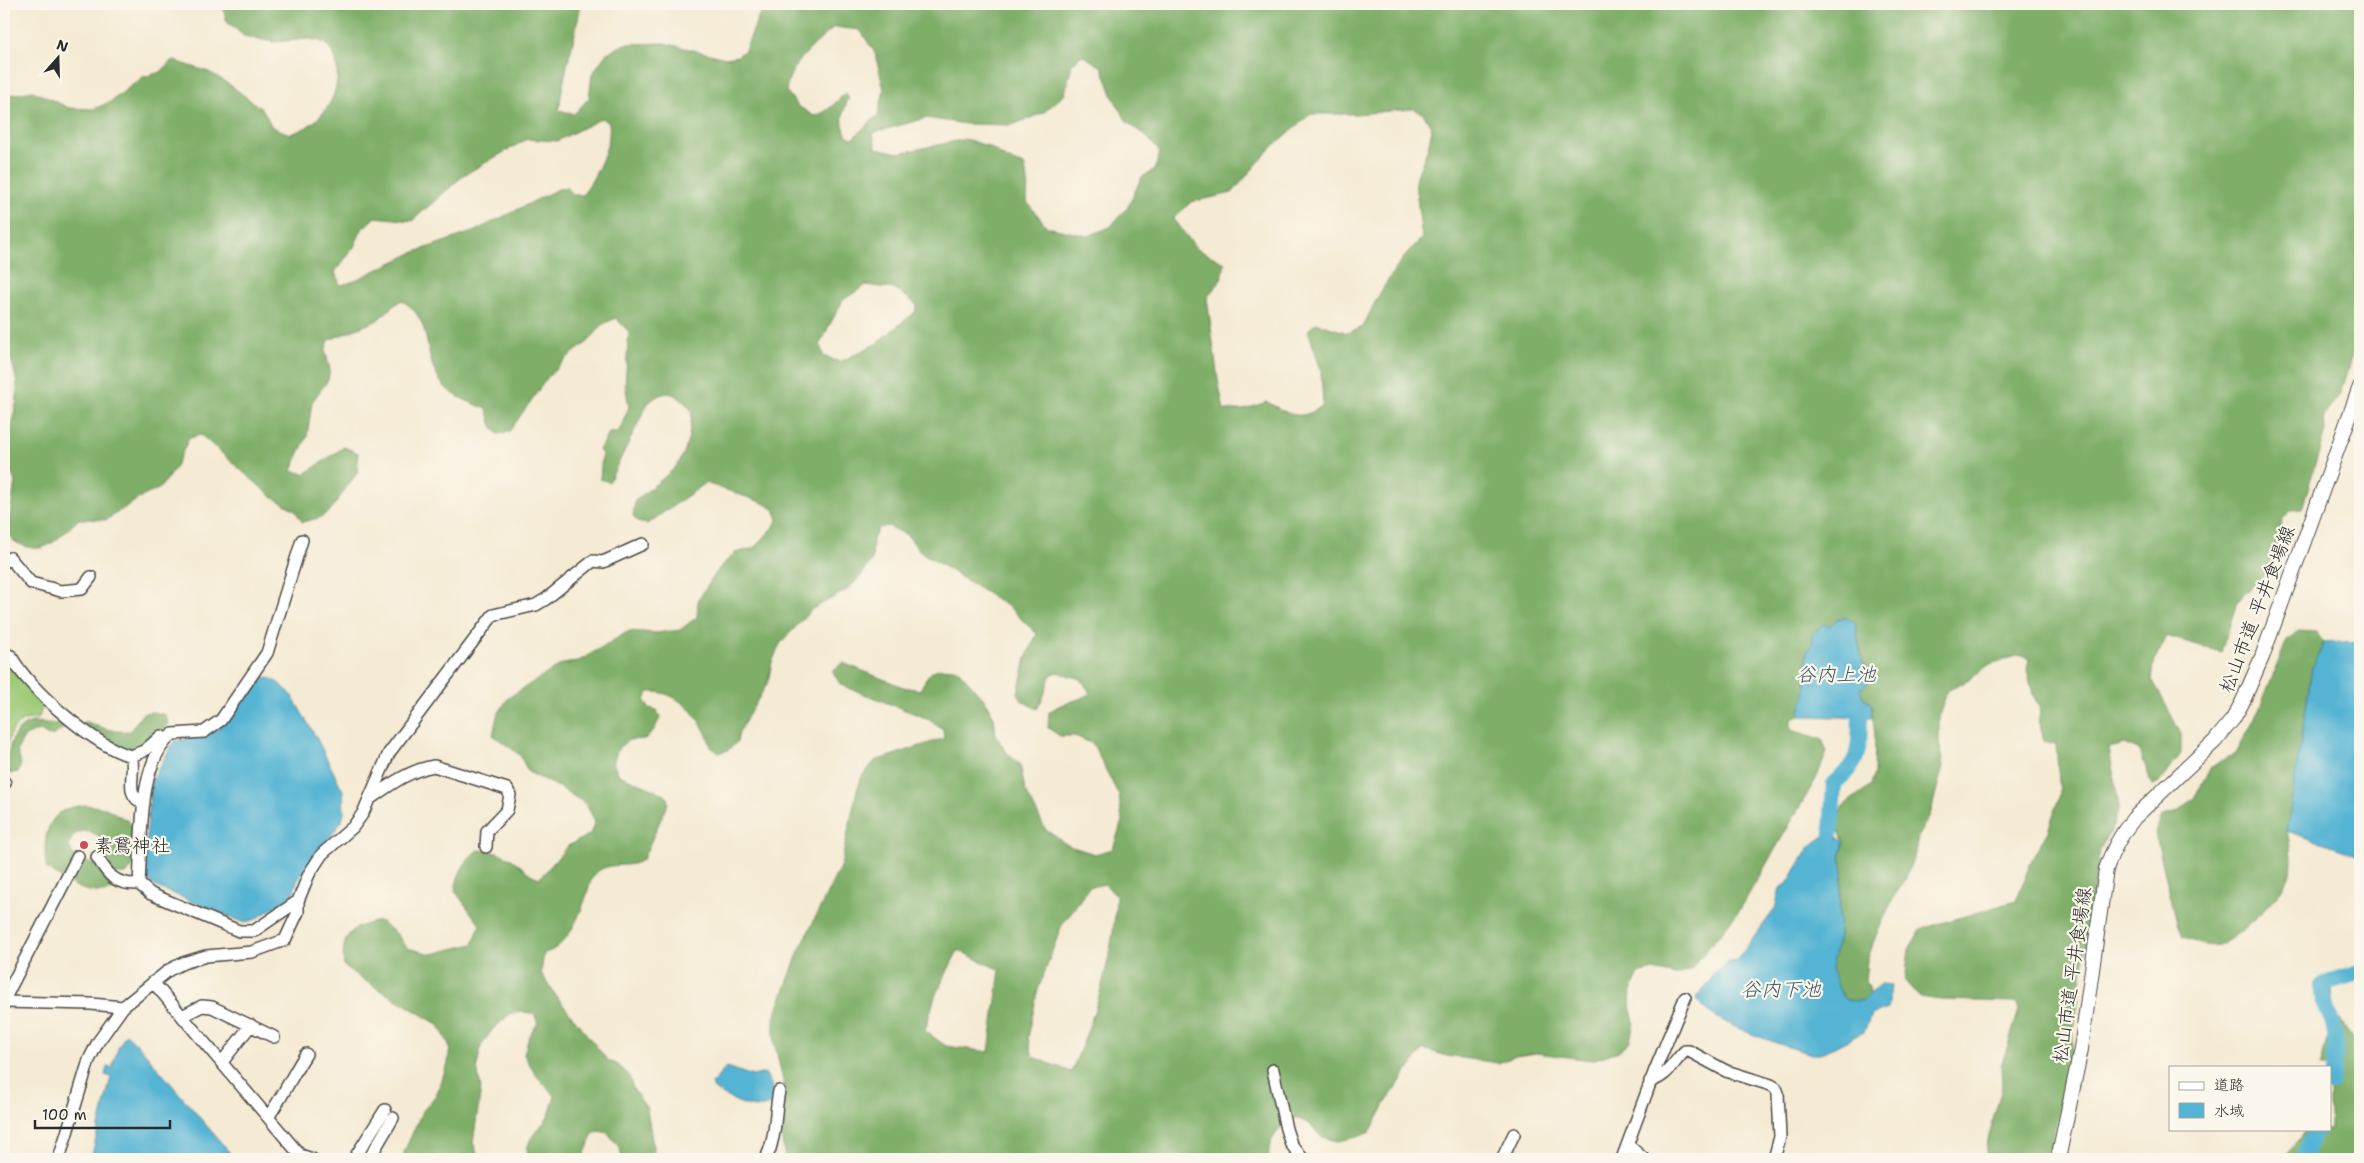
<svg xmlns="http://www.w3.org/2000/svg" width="2364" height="1163" font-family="'Shantell Sans','Klee One',sans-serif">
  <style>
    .green { fill: #9eca77; stroke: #647a51 }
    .forest { fill: #7eae68; stroke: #546c4a; fill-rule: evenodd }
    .water { fill: #55b4d3; stroke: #40707f }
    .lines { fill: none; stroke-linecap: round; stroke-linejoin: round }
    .river { stroke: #55b4d3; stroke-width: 16 }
    .minor-casing { stroke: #494844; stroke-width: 14 }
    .tertiary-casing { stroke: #494844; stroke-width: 16 }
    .minor { stroke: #fff; stroke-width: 11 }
    .tertiary { stroke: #fff; stroke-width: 14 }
    .poi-dot { fill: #d1495b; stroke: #fbf7ec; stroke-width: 2 }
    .labels { text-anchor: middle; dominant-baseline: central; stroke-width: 4.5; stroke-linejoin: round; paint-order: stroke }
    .street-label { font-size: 19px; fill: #2b2b2b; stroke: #fbf7ec }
    .poi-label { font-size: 19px; fill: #2b2b2b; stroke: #fbf7ec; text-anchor: start }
    .water-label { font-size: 20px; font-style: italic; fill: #3a5b66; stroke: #fbf7ec }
  </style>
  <rect width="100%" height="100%" fill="#fbf7ec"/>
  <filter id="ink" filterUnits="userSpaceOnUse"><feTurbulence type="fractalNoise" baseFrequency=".02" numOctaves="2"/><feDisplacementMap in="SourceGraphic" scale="10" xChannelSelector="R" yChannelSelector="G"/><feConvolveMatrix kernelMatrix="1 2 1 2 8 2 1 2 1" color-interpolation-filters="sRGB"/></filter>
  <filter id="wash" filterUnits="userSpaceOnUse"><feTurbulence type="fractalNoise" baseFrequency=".0096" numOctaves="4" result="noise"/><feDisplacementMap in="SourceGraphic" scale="20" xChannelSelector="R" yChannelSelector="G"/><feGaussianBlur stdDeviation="1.12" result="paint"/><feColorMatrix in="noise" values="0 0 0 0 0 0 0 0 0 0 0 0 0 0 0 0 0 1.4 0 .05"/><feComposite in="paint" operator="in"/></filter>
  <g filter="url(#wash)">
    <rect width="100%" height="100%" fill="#f5ead3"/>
    <!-- green -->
    <path class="green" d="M4 664 11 667 14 673 44 703 38 719C14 717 11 733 4 752Z"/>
    <!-- forest -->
    <path class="forest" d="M222 4H581C575 40 563 74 559 110L574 114 589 98 592 74 607 53 625 44 664 43 726 58 738 56 745 50 764 4H2360V329L2340 394 2324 415 2325 431 2302 509 2291 510 2282 520 2278 548 2262 577 2237 602 2221 652 2166 636 2155 659 2152 679 2181 734V754L2158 784 2152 785 2140 751 2125 744 2109 748 2119 807 2113 826 2100 849 2068 1072 2051 1146 2040 1159C2023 1159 2008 1156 1992 1159L1986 1154 1989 1135 2002 1087 2001 1067 2019 1010 2016 1002 1941 1000 1919 997 1905 981 1909 949 1921 929 2016 901 2032 859 2048 831 2060 794 2056 744 2044 741 2039 721 2040 708 2033 695 2027 669 2029 659 2020 655 1990 664 1969 680 1947 691 1939 716V742L1943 766 1930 815 1918 836 1915 853 1905 880 1894 896 1875 938 1867 961 1865 980 1869 987 1870 995 1862 1001 1846 1000C1838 992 1837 980 1830 970L1839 935 1840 893 1843 871 1840 858 1844 843 1836 823 1843 806 1871 785 1874 774 1875 735 1871 703 1863 697 1860 689 1870 671 1862 662 1855 622 1814 644 1807 652 1806 689 1799 716 1791 719V730L1822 739 1827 752 1816 779 1739 911 1690 970 1676 975 1653 970 1638 974 1631 991 1630 1006 1634 1022 1630 1041 1619 1051 1592 1060 1536 1053 1516 1056 1498 1063 1447 1056 1423 1049 1388 1099 1370 1132 1358 1137 1336 1141 1320 1136 1310 1124 1294 1117C1279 1129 1267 1139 1269 1159H785L779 1120V1109L785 1089 774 1041V1018L799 951 841 865 857 790 862 776 875 761 944 738 943 729 926 718 841 685 832 671 843 663 903 687 920 690C931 669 933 667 957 669L984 699 994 717 996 736 1007 753 1020 764 1025 790 1046 830 1069 846 1095 854 1113 849 1122 821 1119 796 1093 744 1075 736H1060L1048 728 1049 712C1065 700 1074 704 1090 693L1081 679 1056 672 1050 676 1043 698 1037 709 1022 701 1018 693 1026 658 1037 634 1009 607 921 552 907 535 888 526 879 528 873 539 872 560 860 577 847 590 812 609 780 644 772 662 768 682 739 732 737 742 728 750 719 753 711 747C704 719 678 689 648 692L645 701 649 708 657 710 660 718 654 730 645 739 629 740 619 747 613 763 619 775 662 793 667 797 668 803 643 859C631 870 609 860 596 873 589 880 589 889 586 897 579 917 566 949 544 953L541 973 556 996 608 1061 617 1064 629 1075 633 1089 647 1109 655 1159H622L620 1148 608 1133 599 1131 592 1135 583 1159H528C524 1141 536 1132 547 1119 551 1113 552 1103 555 1096L535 1074 524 1055 529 1036 538 1023 534 1014 520 1011 510 1014 492 1030 481 1046 477 1067 481 1089 473 1142 479 1159H404V1152L422 1112 436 1095 448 1063 450 1047 439 1025 362 979 344 966C340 935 351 926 380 921L398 935 407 948 432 954 473 944 480 925 455 891C458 873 464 862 477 850 490 851 500 852 511 859 522 865 527 875 540 878L568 846 590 834 595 821 586 804 559 787 528 772 520 755 493 735 497 716 508 698 562 664 577 662 629 631 656 633 680 630 697 617 698 600 720 567 735 553 754 548 773 528 778 519 774 509 761 502 706 483 647 524 638 522 633 516 635 501C646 491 669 475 677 465 688 451 691 427 692 411 677 393 668 386 648 403L609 482 600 479 602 454 599 450 609 433 619 431 629 407 625 384 629 332 616 318 603 324 589 341 568 357 547 378 509 432 498 434 492 426 487 409C474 404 455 397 445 387 419 359 437 321 401 300L376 321 329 340 325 351 330 369 328 380 312 402 307 437 296 459 292 471 305 474 344 447 358 453 357 473 329 512 319 518 302 522 295 510 272 497 201 435 189 438 175 468 160 488 141 497 106 520 79 519C55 540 45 560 12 540L8 528 15 481C0 453 8 438 15 409 20 391 16 373 10 357L4 354V96L33 91 69 108 94 109 110 102 143 77 161 72 172 60 209 72 229 84 263 110 272 127 290 134C322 125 343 95 336 61 335 55 329 48 326 43L311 39 272 42 244 36 227 22ZM834 27 860 30 875 53 884 90 878 115 853 138 847 136C840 121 842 113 849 98L846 93C832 104 831 111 814 116L798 106 786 91C789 64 815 45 834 27ZM1082 55 1102 67 1113 97 1127 122 1147 137 1160 152 1155 169 1141 178 1128 207 1110 227 1088 236 1047 227 1027 202 1028 180 1024 165 1007 159 990 147 966 139 899 153 876 148 873 133 926 118 966 124 1012 125 1043 113 1065 94 1072 64ZM1413 109 1423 113 1432 129 1428 148 1415 181 1422 238C1396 263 1378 294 1363 327L1348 333 1316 323 1308 330 1321 370 1323 405C1300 423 1289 414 1267 402L1243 410H1224L1218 380 1207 298 1222 278 1225 263 1197 249 1173 219 1191 202 1232 193 1268 151 1310 114H1356ZM602 118 609 123C612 146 596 175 583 195H574L566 187 556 190 475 231 412 253 349 283 340 285 335 272 354 247 362 229 375 217 412 221 464 175 527 139 557 141ZM866 285 896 289 917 305 915 312 877 343 840 362 823 356 820 343 843 300ZM1105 884 1116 896C1115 952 1094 1021 1071 1072L1033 1057 1028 1038 1037 993 1061 927 1089 887ZM958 950 1000 970 989 1052 946 1046 925 1031 935 996Z
      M2298 631 2316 632 2324 643 2312 668 2287 831C2290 845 2293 862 2289 877 2283 894 2237 940 2218 945 2205 948 2193 941 2182 936L2177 923 2155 833 2162 816 2179 812 2194 798 2211 767 2236 753 2259 710 2287 640Z
      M153 712 166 715 168 724C136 765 120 750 83 724L85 721C100 727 113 733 130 731L143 713Z
      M32 722 63 724 64 728 54 735 48 736 39 730 25 736 17 750 21 764 18 772 9 774 4 767C11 747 10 729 32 722Z
      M85 805 106 808 128 821 137 833 136 863 126 874C120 874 114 875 110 871 100 860 112 836 89 832 85 831 80 831 77 833 72 836 70 842 69 847L75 857 97 866 116 885 113 890C88 898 67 882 46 868 44 847 43 820 66 809 71 807 79 806 85 805Z
      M2327 984 2331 991 2334 1011 2360 1049V1159H2281L2300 1140 2306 1129H2330V1067H2321L2329 1035 2317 988 2321 985Z"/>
    <!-- water -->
    <path class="water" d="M1845 617 1855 622 1862 662 1870 671 1868 682 1860 690 1863 697 1871 703 1872 718 1799 716 1806 689 1807 652 1813 644 1812 636 1822 624 1830 626 1836 620Z
      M2360 641V856L2287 831 2312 668 2324 643Z
      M261 676 275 680 290 693 316 737 343 791 344 813 342 821 297 881 292 896 254 920 243 922 159 888C149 883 145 878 144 867L151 782 174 741 203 736 220 728 256 677Z
      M1831 831 1844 843 1840 858 1843 871 1840 893 1839 935 1831 969C1837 980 1838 992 1846 1000L1862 1001 1881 984 1891 985 1888 1009 1871 1015 1864 1032 1820 1054H1812C1788 1047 1703 1022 1696 997L1711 980 1714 972 1722 968 1726 963 1736 961 1775 909 1780 888 1787 884 1810 846Z
      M126 1034 138 1045 235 1159H91L111 1077 105 1075 107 1067 112 1068 118 1048Z
      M726 1067 753 1076 765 1073 775 1091 771 1104C757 1114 727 1098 714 1089L712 1084Z"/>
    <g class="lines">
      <!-- river -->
      <path class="river" d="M1831 831 1834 783C1861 763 1859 749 1860 718
        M2330 1083C2336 1064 2338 1044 2333 1024 2330 1012 2320 999 2322 986L2331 981 2360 972
        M2302 1159 2317 1129"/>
    </g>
  </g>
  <g filter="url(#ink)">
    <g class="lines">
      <!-- minor casing -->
      <g class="minor-casing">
        <path id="minor" d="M4 562 10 558 31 583 61 591 82 589 91 577
          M4 653 11 656C27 688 96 747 131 756L144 751 161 736
          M131 756C137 771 122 796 144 803
          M4 782 5 783
          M371 798C391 784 410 770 434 766L507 789 510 795 507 810 487 831 486 847
          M97 857C108 875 115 885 139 884
          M298 901 254 931H239L151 894 139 884C142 841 137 761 173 734L204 732 221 720 267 653 302 540
          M153 982 300 1155 312 1159
          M4 1000 78 856
          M4 1002 91 1004 123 1007
          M182 1016 202 1006 212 1007 274 1037
          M222 1062 251 1025
          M1273 1070 1286 1129 1291 1144 1303 1159
          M1650 1081C1668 1077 1673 1062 1685 1051H1689L1726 1071 1771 1085 1776 1088 1778 1093 1780 1137 1774 1159
          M268 1117C283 1097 292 1075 306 1054
          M1628 1145 1644 1159
          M59 1159 89 1060 98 1042 123 1007 169 970 183 963 206 956 252 952 285 940 298 912V901L309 874 322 854 353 827 363 813 389 753 493 615 536 605 546 599 593 561 603 562 643 544
          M354 1159 385 1110
          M369 1159 393 1118
          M766 1159C777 1135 774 1117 779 1091
          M1502 1159 1514 1134
          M1622 1159 1655 1070 1685 998"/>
      </g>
      <!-- tertiary casing -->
      <g class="tertiary-casing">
        <path id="tertiary" d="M2058 1159 2081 1049 2106 869C2112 850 2121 834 2134 818L2215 741 2233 719 2242 703 2262 657 2360 387"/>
      </g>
      <!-- minor -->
      <use href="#minor" class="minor"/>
      <!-- tertiary -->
      <use href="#tertiary" class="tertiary"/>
    </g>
  </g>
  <!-- markers -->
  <circle class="poi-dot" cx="84" cy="845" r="5"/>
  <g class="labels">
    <!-- street labels -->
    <g class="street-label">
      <text transform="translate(2257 609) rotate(-69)">松山市道 平井食場線</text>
      <text transform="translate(2072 975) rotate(-82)">松山市道 平井食場線</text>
    </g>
    <!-- poi labels -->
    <g class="poi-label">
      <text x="94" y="845">素鵞神社</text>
    </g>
    <!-- water labels -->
    <g class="water-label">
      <text x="1836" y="674">谷内上池</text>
      <text x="1781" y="989">谷内下池</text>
    </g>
  </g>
  <!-- margin -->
  <rect width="2364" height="1163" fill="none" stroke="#fbf7ec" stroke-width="20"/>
  <!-- legend -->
  <rect x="2169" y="1066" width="162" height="65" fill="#fbf7ec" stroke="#a8a59f"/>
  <rect x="2179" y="1082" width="25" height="8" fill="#ffffff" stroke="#a8a59f"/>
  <text x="2214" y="1090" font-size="15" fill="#2b2b2b">道路</text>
  <rect x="2179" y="1103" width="25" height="15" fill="#55b4d3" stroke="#a8a59f"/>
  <text x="2214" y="1116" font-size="15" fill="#2b2b2b">水域</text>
  <!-- north arrow -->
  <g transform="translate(58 58) rotate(20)" stroke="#fbf7ec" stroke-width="4" paint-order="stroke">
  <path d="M0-4L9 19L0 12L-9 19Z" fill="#2b2b2b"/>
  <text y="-8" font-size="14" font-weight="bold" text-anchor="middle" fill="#2b2b2b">N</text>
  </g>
  <!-- scale -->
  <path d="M35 1120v8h135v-8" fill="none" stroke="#2b2b2b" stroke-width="2.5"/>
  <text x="42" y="1120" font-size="15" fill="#2b2b2b" stroke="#fbf7ec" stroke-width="4" paint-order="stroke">100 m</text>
</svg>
